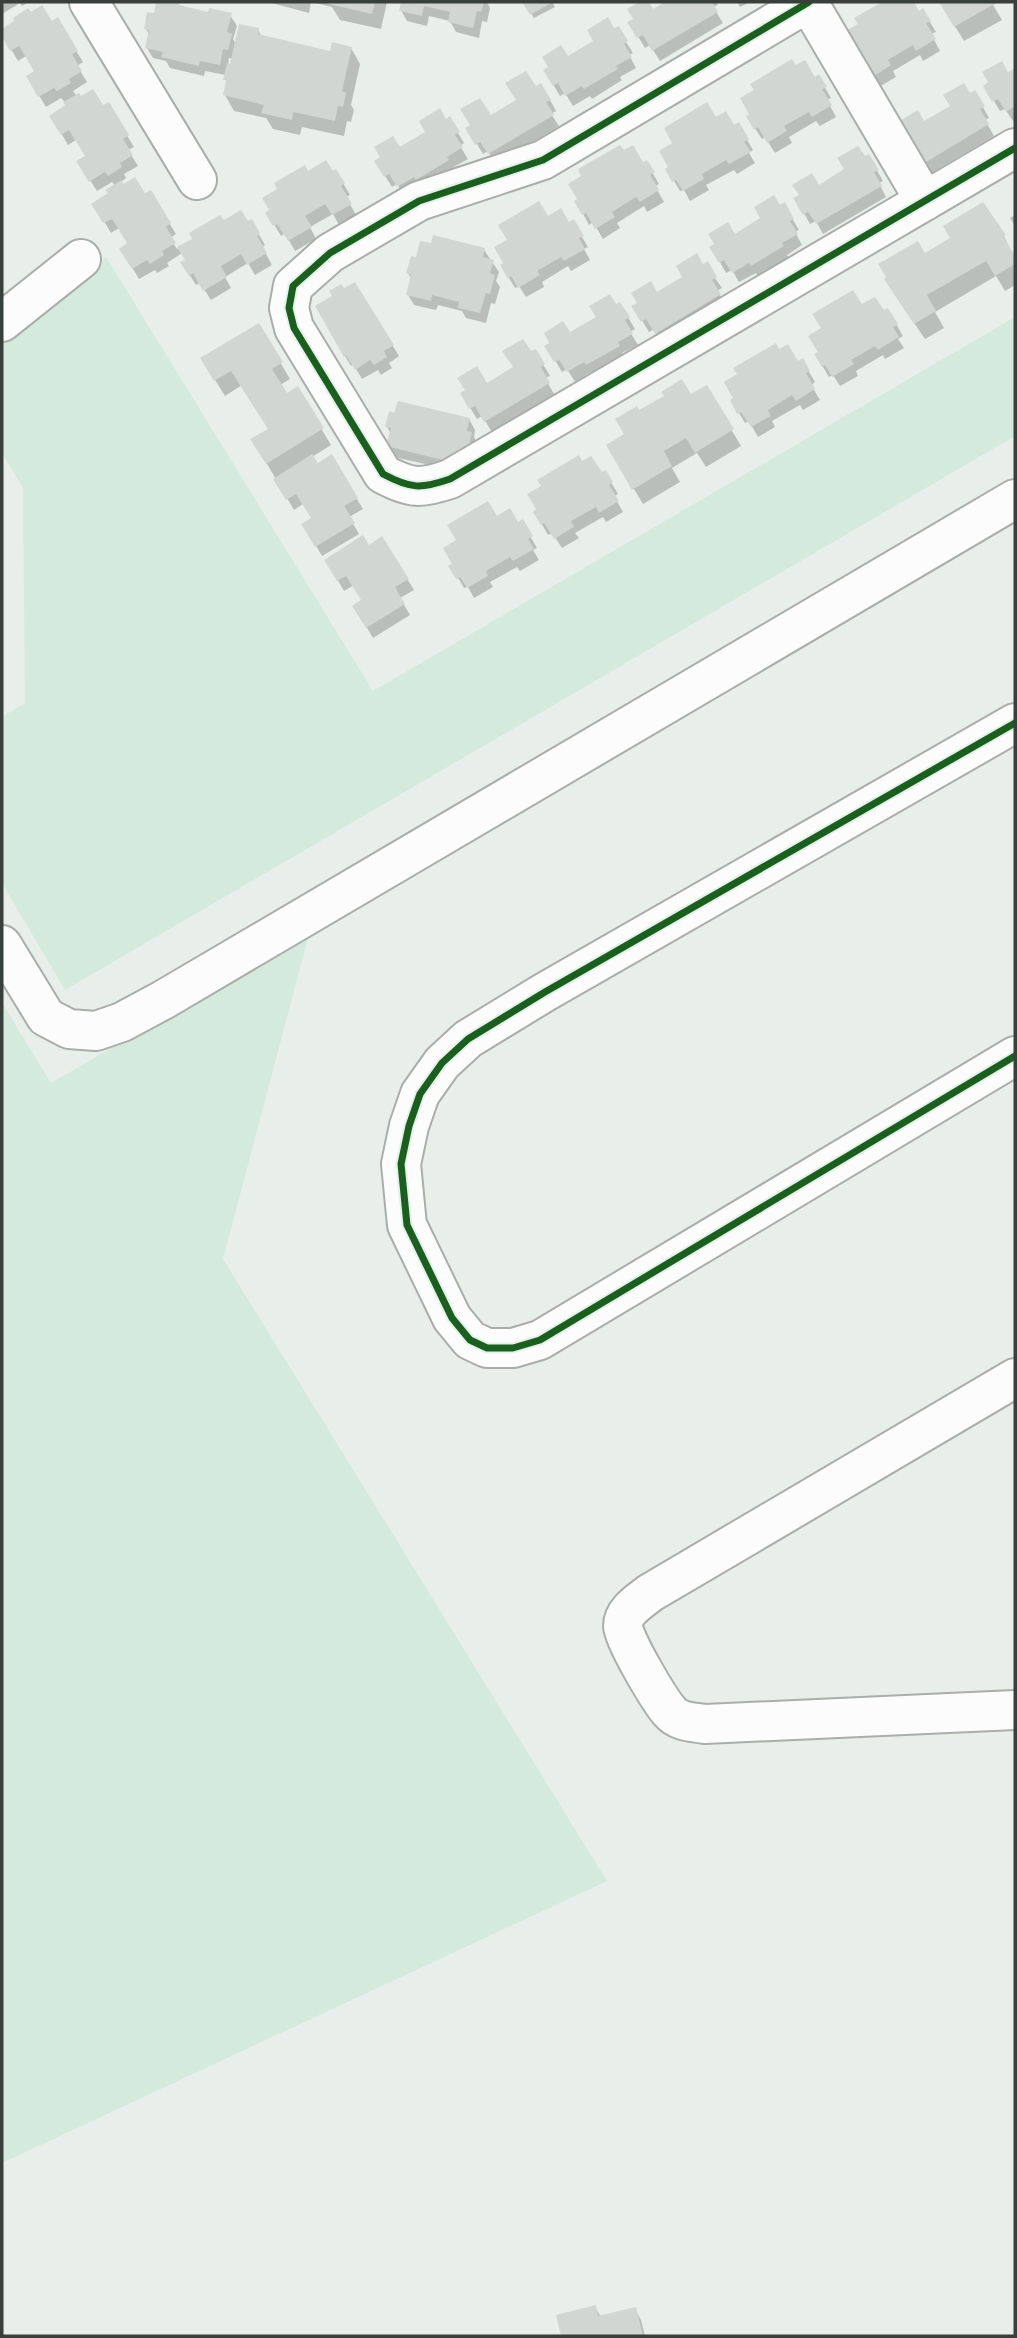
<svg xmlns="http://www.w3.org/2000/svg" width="1017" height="2338" font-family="'Nunito Sans',sans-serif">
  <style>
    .green { fill: #d4eadc }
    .shadow { fill: #0003; fill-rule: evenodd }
    .building { fill: #d1d6d3 }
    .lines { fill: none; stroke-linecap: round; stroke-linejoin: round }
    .minor-casing { stroke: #a9aeaa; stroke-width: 42 }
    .minor { stroke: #fcfcfc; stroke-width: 38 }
    .cycleway-casing { stroke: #e4f2e9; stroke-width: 11 }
    .cycleway { stroke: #1b5e20; stroke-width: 7 }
  </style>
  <rect width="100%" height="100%" fill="#e8eeea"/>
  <!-- green -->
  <path class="green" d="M106 257 373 691 1015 317V436L65 990 2 883V717L25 703 23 488 2 453V342Z
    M309 934 223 1259 607 1881 2 2163V1003L51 1083Z"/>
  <!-- shadow -->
  <path class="shadow" d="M2 2H29L22 6 20 3 2 14Z
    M158 2H173L178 3 181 7 209 14 230 15 237 26 233 39 236 44 258 30 262 37 331 53 351 48 360 64 351 105 354 110 351 122 347 121 344 136 302 127 300 135 273 129 266 118 234 111 225 95 227 84 226 75 205 71 204 76 170 68 166 61 153 58 147 48 150 36 146 29 155 15ZM229 58 233 59 231 66 228 65Z
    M268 2H387L381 29 340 20 332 7 311 2 309 13Z
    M403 2H487L490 8 487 22 482 21 479 38 456 32 450 21 429 16 427 26 407 21 401 10Z
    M524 2H552L555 7 534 18Z
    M642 2H647L653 11 668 2H716L718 5 713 7 723 23 660 61 650 45 645 48 636 33 635 20 629 9Z
    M737 2H750L740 7Z
    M885 2H912L918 13 923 11 936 32 931 34 940 51 923 61 920 55 893 71 896 77 879 87 870 71 860 25 857 19Z
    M940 2H998L993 5 1002 20 964 41Z
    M57 20 83 62 77 66 87 82 73 91 77 96 102 108 108 104 134 147 128 150 138 166 124 174 126 178 121 182 123 186 145 196 150 192 176 234 170 238 177 249 223 223H247L251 221 265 245 262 247 272 265 255 275 248 263 225 277 231 288 211 300 200 283 196 285 189 274 187 260 182 253 167 263 169 266 157 273 155 270 139 279 121 249 129 244 119 228 111 233 94 204 110 194 115 186 112 182 97 191 78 161 87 156 76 140 68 145 51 116 67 106 65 102 61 98 46 107 28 77 36 72 26 56 18 61 2 34V31L17 22 51 23Z
    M613 30 626 42 633 53 629 55 636 68 620 77 622 80 592 99 590 96 573 106 565 93 560 96 545 71Z
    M795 68 814 79 819 77 831 98 827 100 836 117 820 126 816 121 789 137 792 143 775 153 765 137 762 139 754 127Z
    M1015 70V120L1013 121 1005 109 1000 111 985 86Z
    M536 89 550 100 556 111 551 114 559 126 496 164 488 151 483 154 474 139 490 117Z
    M975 93 989 118 985 120 994 136 931 173 921 158 924 124Z
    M715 119 734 127 738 124 753 150 749 153 755 163 737 174 734 170 706 185 709 190 690 201 684 190 680 191 667 169Z
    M445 121 458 133 464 143 460 146 468 159 452 168 454 171 405 196 397 184 392 187 376 161Z
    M869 156 883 181 879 183 886 197 823 234 816 221 810 224 796 199Z
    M646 162 659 184 655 186 664 202 647 212 644 206 617 223 620 228 603 239 593 222 589 225 582 212Z
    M336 171 350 195 346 197 356 215 339 225 333 214 310 227 316 239 295 251 285 233 281 236 274 224 308 173 332 174Z
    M784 205 799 230 795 232 802 245 787 255 789 258 758 276 756 273 739 282 732 270 726 273 712 248Z
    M1015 215V226L1010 218Z
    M573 222 588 247 584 249 590 260 571 271 568 266 542 282 544 287 526 297 519 286 515 288 502 266Z
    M1004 236 1015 260V285L1005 291 996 276 935 312 944 328 925 339 895 295 924 255Z
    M484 250 499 272 496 281 500 287 495 304 491 303 486 323 466 318 462 311 438 305 436 310 414 305 408 295 412 280 408 273Z
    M702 266 715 278 722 288 717 291 726 306 663 343 654 329 649 332 640 317 656 294Z
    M355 284 399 356 389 363 392 368 381 375 378 370 362 379 353 364 351 366 326 324Z
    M620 304 635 329 630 332 638 345 622 353 624 357 593 375 591 372 575 382 567 369 562 372 547 347Z
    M861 306 883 313 888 310 903 336 898 339 904 348 885 359 883 355 856 371 858 376 840 386 833 375 829 377 822 365Z
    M258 325 290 379 280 385 286 396 297 389 331 445 312 457 318 465 331 457 363 509 349 517 359 534 322 556 304 525 313 519 303 504 294 510 253 440 270 430 242 385 225 396 212 375Z
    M535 351 550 376 545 378 554 394 492 432 482 416 477 419 462 394 487 385 515 368Z
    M779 352 798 363 802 360 815 382 811 385 820 400 803 410 800 405 772 421 775 427 758 437 749 421 745 423 732 401Z
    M706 387 741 446 706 467 697 453 672 468 680 482 643 504 608 446 627 435 639 413 691 397Z
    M469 419 475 430 474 437 478 444 465 473 394 457 388 446 391 434 387 427Z
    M582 463 601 475 605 472 618 494 614 496 623 512 606 522 603 517 575 533 579 538 562 548 552 533 548 535 535 512Z
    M496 519 517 524 522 522 537 548 533 550 539 560 520 571 517 567 490 582 493 587 474 598 468 587 464 588 451 566Z
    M382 538 414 590 400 598 410 615 373 638 354 606 363 601 354 585 344 591 326 560 368 547Z
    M595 2307 601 2317 635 2309 641 2320 645 2336H563L558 2316Z"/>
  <!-- building -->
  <path class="building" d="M156 2H179V5L208 12 209 8 232 13 227 32 232 34 228 50 223 49 220 65 200 61 199 66 161 57 163 52 145 48 149 30 144 29 147 12 154 13Z
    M329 2H375L372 14 329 4Z
    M401 2H484L481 12 477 11 473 28 448 22 450 12 424 6 422 16 399 11Z
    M522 2H553L530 15Z
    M639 2H649L653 9 665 2H712L718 12 652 51 643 35 637 38 627 22 633 19 627 9Z
    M882 2H914L919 11 923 8 931 21 926 23 936 39 916 51 913 45 888 60 891 65 871 78 844 32 858 24 854 18Z
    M939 2H993L994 4 954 27Z
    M42 5 52 21 58 17 78 51 72 54 82 71 69 79 71 83 57 91 54 88 38 97 26 76 34 71 19 46 10 51 2 37V29L14 21 13 18 28 8 31 12Z
    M608 17 614 28 619 26 628 41 624 44 632 57 616 66 618 69 584 89 582 86 565 96 558 83 553 86 543 70 548 67 542 57 561 45 568 56 593 41 587 30Z
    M239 24 259 28 258 34 330 51 332 42 352 47 342 91 346 93 343 107 338 106 335 121 293 112 292 120 261 113 264 105 223 95 226 80H223L227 63 230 64Z
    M792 59 796 65 805 60 815 77 819 74 827 87 822 89 832 105 812 117 809 112 784 126 787 131 767 143 758 127 754 130 746 116 749 114 740 98 754 90 750 84Z
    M1002 61 1008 72 1015 68V106L1006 112 998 99 992 102 983 86 988 82 982 72Z
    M526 71 536 86 541 83 551 100 546 102 554 115 488 154 480 142 475 145 465 128 470 125 460 109 480 98 491 115 516 100 505 83Z
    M964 83 970 93 975 90 985 106 980 109 989 124 923 164 898 122 918 110 924 121 950 106 943 95Z
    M93 89 103 105 109 102 129 135 123 139 133 155 120 163 122 167 108 176 105 172 89 182 76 161 85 156 69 130 61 135 49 116 65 105 63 102 79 93 81 96Z
    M707 102 716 117 726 111 734 125 739 122 749 139 744 142 751 152 729 164 726 160 702 174 704 179 683 191 676 180 672 182 665 169 668 167 659 151 672 143 664 128Z
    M440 108 446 119 450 116 460 132 455 135 463 147 447 157 449 160 416 180 414 177 397 187 389 174 384 177 374 161 380 157 374 147 393 136 400 147 425 132 419 121Z
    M620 145 624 150 633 145 643 162 647 160 655 172 650 175 659 190 640 202 636 197 612 212 615 217 595 229 586 213 582 215 574 201 577 199 568 184 581 176 578 169Z
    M858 146 865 156 869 154 879 170 874 172 882 186 816 224 808 212 803 215 793 198 799 195 792 185 812 173 819 185 844 169 837 158Z
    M326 160 333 171 336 169 345 183 341 186 352 204 332 215 325 204 305 216 312 227 288 241 277 224 273 226 265 213 269 210 262 198 277 189 274 183 305 165 308 171Z
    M135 177 145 193 151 190 171 223 166 227 176 243 162 251 164 255 150 264 147 260 132 269 119 249 127 243 112 219 103 223 91 204 108 193 105 190 122 180 123 184Z
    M774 195 780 205 785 202 794 219 790 221 798 234 782 243 784 246 751 266 749 263 732 273 724 260 719 263 709 247 714 244 708 234 728 222 735 234 760 218 754 207Z
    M539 201 548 216 561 208 569 222 574 219 584 236 579 238 585 249 564 261 561 257 537 271 540 275 518 288 511 276 508 279 500 265 503 263 494 247 507 240 498 225Z
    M983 202 1006 235 1003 236 1015 256V264L995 276 986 261 927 295 936 311 914 324 884 279 886 277 878 264 918 241 925 253 950 238 943 226Z
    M241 210 248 221 252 219 260 233 257 236 267 253 247 265 241 254 221 266 227 277 203 291 193 273 189 276 180 262 185 260 177 247 192 239 189 233 220 215 224 220Z
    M433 235 485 248 483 257 494 260 490 273 495 275 490 294 486 293 480 313 458 308 459 302 432 295 431 301 406 295 411 275 406 273 411 256 416 257 420 241 431 243Z
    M697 253 703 264 708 261 717 277 712 280 721 294 655 334 646 319 641 322 631 306 637 303 631 293 651 281 657 292 682 277 676 266Z
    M355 282 394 345 384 351 387 357 374 365 370 360 355 370 346 355 344 357 315 306 332 296 329 291 341 284 344 288Z
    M853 290 862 304 875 297 884 310 888 308 898 324 893 327 899 337 878 350 875 346 851 360 854 364 832 377 825 365 822 367 814 354 818 352 808 336 821 328 812 314Z
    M610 294 616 304 620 302 630 317 625 320 633 334 618 342 620 346 586 365 584 362 567 372 559 360 554 362 544 346 549 343 544 333 563 321 570 332 596 317 589 306Z
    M259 323 283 362 272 369 287 393 298 386 324 428 266 464 250 439 268 429 231 371 214 381 200 358Z
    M523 339 531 351 536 349 545 364 541 367 550 383 484 422 475 406 469 409 460 393 465 390 457 378 477 366 487 383 513 367 502 351Z
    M776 343 779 349 788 344 798 361 803 358 810 371 806 373 815 389 796 401 792 395 768 410 771 416 751 427 741 412 737 414 730 400 733 398 724 382 737 374 733 368Z
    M682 379 691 394 707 385 734 429 695 453 686 438 664 451 672 466 632 490 606 445 624 434 615 419 637 406 639 410 664 396 661 392Z
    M398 401 470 418 467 431 472 432 468 449 463 447 459 464 386 446 391 428 385 427 389 411 394 413Z
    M312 454 318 463 332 454 358 498 344 506 355 523 315 547 301 524 311 518 296 494 286 500 273 479Z
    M579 455 582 461 591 456 602 472 606 470 613 482 609 485 619 501 599 513 596 507 571 521 574 527 554 539 544 523 541 525 533 512 536 509 527 494 541 486 537 480Z
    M488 501 497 516 510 508 518 522 523 519 533 536 528 539 534 549 513 561 510 557 486 571 488 576 467 588 460 577 456 579 448 566 452 564 443 548 456 540 447 525Z
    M363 535 369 545 382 536 409 579 395 587 405 604 366 628 352 606 361 600 346 576 337 581 324 560Z
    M596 2305 598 2316 636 2307 643 2336H561L556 2315Z"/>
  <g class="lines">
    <!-- minor casing -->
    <g class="minor-casing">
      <path id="minor" d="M89 2 197 180
        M808 2 925 201
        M809 2 543 160 419 201 330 253 293 286 289 308 294 328 383 474C411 489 421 489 450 479L1015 148
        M2 322 81 259
        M1015 723 545 992 468 1039 442 1063 420 1094 409 1126 401 1164 407 1225 452 1318 470 1340 487 1348H513L540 1340 1015 1056
        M2 945 46 1017 69 1029 96 1031 122 1022 163 1000 1015 499
        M1015 1378 650 1593C640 1601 623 1611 623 1626 623 1639 660 1701 670 1712 678 1722 693 1722 705 1724L1015 1710"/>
    </g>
    <!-- minor -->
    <use href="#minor" class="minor"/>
    <!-- cycleway casing -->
    <g class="cycleway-casing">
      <path id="cycleway" d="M809 2 543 160 419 201 330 253 293 286 289 308 294 328 383 474C411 489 421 489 450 479L1015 148
        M1015 723 545 992 468 1039 442 1063 420 1094 409 1126 401 1164 407 1225 452 1318 470 1340 487 1348H513L540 1340 1015 1056"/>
    </g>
    <!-- cycleway -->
    <use href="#cycleway" class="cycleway"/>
  </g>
  <!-- border -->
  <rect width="1017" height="2338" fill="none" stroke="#393f3b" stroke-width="7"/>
</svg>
